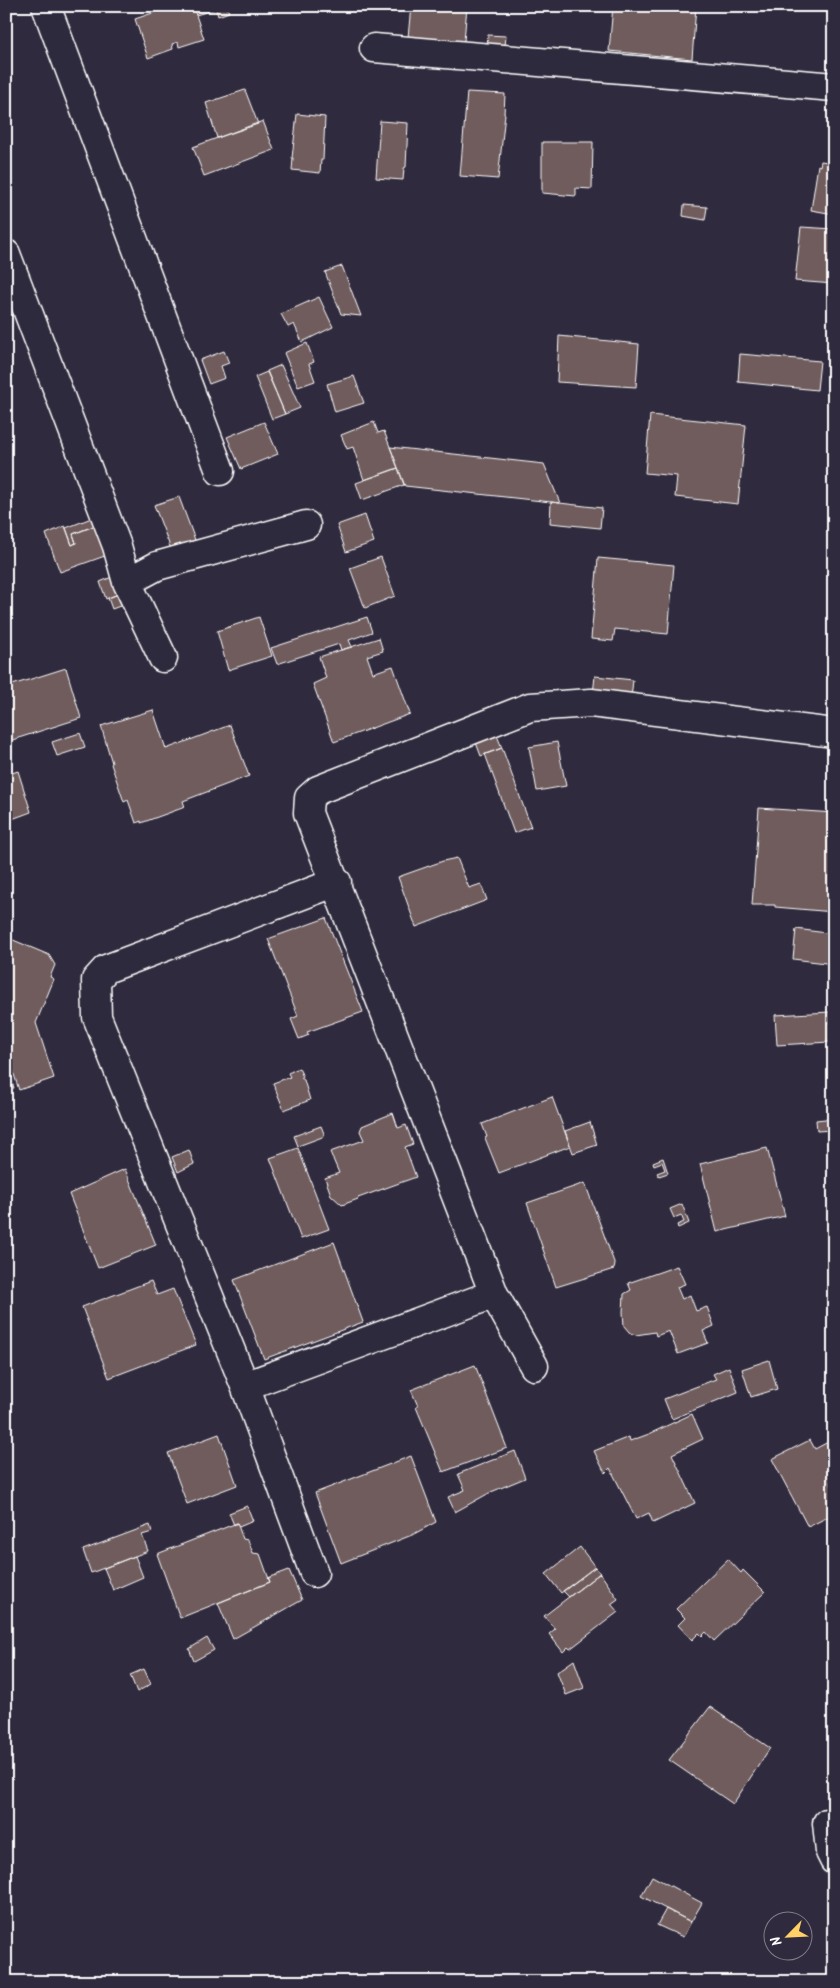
<svg xmlns="http://www.w3.org/2000/svg" width="840" height="1988" font-family="Kalam,sans-serif">
  <style>
    .building { fill: #705c5d; stroke: #fff }
    .lines { fill: none; stroke-linecap: round; stroke-linejoin: round }
    .street-casing { stroke: #fff; stroke-width: 31 }
    .street { stroke: #2f2a3d; stroke-width: 28 }
  </style>
  <rect width="100%" height="100%" fill="#2f2a3d"/>
  <filter id="ink" filterUnits="userSpaceOnUse"><feTurbulence type="fractalNoise" baseFrequency=".02" numOctaves="2"/><feDisplacementMap in="SourceGraphic" scale="10" xChannelSelector="R" yChannelSelector="G"/><feConvolveMatrix kernelMatrix="1 2 1 2 8 2 1 2 1" color-interpolation-filters="sRGB"/></filter>
  <g filter="url(#ink)">
    <!-- building -->
    <path class="building" d="M173 6H193L204 39 179 47 178 42 172 44 173 49 148 58 135 19Z
      M193 6H227L229 12 218 16 216 9 196 15Z
      M411 6H467L463 53 407 48Z
      M613 6H696L692 59 609 51Z
      M488 35 506 36 504 57 486 55Z
      M245 90 258 124 217 138 206 103Z
      M467 92 505 94 504 114H505L498 179 460 176Z
      M297 114 325 117 323 160H321L320 173 292 170 293 158H292Z
      M263 121 274 150 204 176 193 147Z
      M380 121 408 123 406 167 404 168 403 180 376 178Z
      M542 142H593L592 189 576 188V196L542 193Z
      M821 161 834 163V214L811 210 818 165 820 166Z
      M684 205 707 207 705 220 683 216Z
      M801 227 834 229V284L795 281Z
      M342 266 361 316 341 314 325 272Z
      M319 297 333 327 302 342 294 324 288 327 281 314Z
      M559 336 639 344 636 387 557 382Z
      M307 343 314 362 309 364 315 381 298 387 284 353Z
      M224 351 229 363 221 366 225 378 209 384 200 360Z
      M740 354 820 361 817 390 738 382Z
      M281 365 300 408 285 414 267 371Z
      M267 372 285 414 272 419 255 377Z
      M354 376 364 403 335 412 327 384Z
      M650 415 746 425 738 504 675 497 677 476 645 473Z
      M264 422 278 454 241 469 227 437Z
      M374 422 378 433 384 431 398 468 364 480 353 447 347 449 341 435Z
      M390 447 544 464 560 503 405 486Z
      M398 468 404 485 362 500 356 483Z
      M179 497 198 548 174 557 154 505Z
      M551 502 602 508 600 528 550 523Z
      M99 515 102 523 73 534 76 543 72 545 66 528Z
      M365 515 374 542 346 552 337 525Z
      M104 522 116 552 60 572 46 534 65 526 72 545 76 543 73 534Z
      M381 557 395 596 365 608 350 568Z
      M598 558 674 565 668 634 615 629 613 641 591 639Z
      M126 571 133 588 106 599 100 582Z
      M131 589 136 600 112 609 108 598Z
      M259 617 272 656 228 670 217 631Z
      M367 617 372 632 349 640 352 647 341 650 339 644 277 664 271 648Z
      M379 638 383 651 367 656 373 673 393 666 410 714 334 742 313 684 326 678 319 657Z
      M66 668 81 718 6 742V687Z
      M595 676 633 680 631 698 593 694Z
      M153 710 166 749 230 725 249 776 183 801 185 807 141 823V821L136 823 128 800 124 802 111 764 112 763 101 726Z
      M80 733 85 747 57 756 52 742Z
      M496 733 502 748 481 756 475 740Z
      M557 742 566 786 537 791 529 747Z
      M502 748 531 827 514 833 485 754Z
      M18 771 31 812 12 819 6 801V775Z
      M759 808 834 813 831 856H834V912L775 907V905H752Z
      M457 858 469 888 481 884 487 900 416 927 398 877 443 861Z
      M326 918 363 1012 307 1032 309 1035 299 1039 291 1019 298 1016 268 939Z
      M796 929 834 934V964L793 959Z
      M6 937 49 955 55 965 50 977 54 979 36 1023 54 1078 19 1090 10 1062 6 1060Z
      M830 1012V1042L777 1045 775 1015Z
      M6 1066 14 1088 6 1091Z
      M299 1068 303 1077 301 1078 304 1080 310 1100 284 1110 273 1083 290 1077 288 1073Z
      M552 1097 570 1146 499 1173 485 1138 487 1137 482 1124Z
      M393 1113 398 1128 406 1125 413 1144 405 1147 416 1177 358 1198V1199L342 1205 331 1195 325 1178 339 1173 330 1152 364 1140 360 1131 362 1126Z
      M834 1118V1130L817 1131 816 1120Z
      M590 1122 597 1145 573 1153 565 1131Z
      M321 1126 325 1136 298 1146 294 1136Z
      M298 1148 329 1229 301 1239 270 1158Z
      M767 1148 785 1216 717 1232 700 1164Z
      M189 1150 194 1164 178 1172 172 1157Z
      M663 1158 668 1173 659 1176 657 1173 665 1170 662 1162 654 1165 653 1162Z
      M125 1169 156 1245 98 1268 69 1194Z
      M585 1183 615 1265 614 1269 556 1287 527 1203Z
      M682 1204 689 1223 678 1228 677 1225 684 1222 681 1215 674 1218 670 1209Z
      M334 1242 363 1322 264 1359 234 1280Z
      M677 1266 685 1284 677 1287 682 1299 690 1295 696 1311 707 1307 714 1326 703 1331 708 1343 678 1354 669 1331 656 1336 655 1332 636 1335 630 1333 624 1326 623 1312 624 1294 631 1290 628 1283Z
      M151 1281 157 1295 173 1289 196 1345 109 1378 82 1307Z
      M769 1360 777 1389 751 1397 742 1369Z
      M475 1365 507 1448 443 1472 416 1407 418 1406 411 1390Z
      M729 1367 738 1392 672 1419 664 1399 716 1379 713 1374Z
      M692 1414 703 1439 672 1454 695 1503 653 1523 649 1513 636 1519 610 1468 605 1473 594 1451 629 1437 630 1441 649 1434Z
      M219 1434 237 1485 187 1504 168 1453Z
      M810 1440 815 1449 830 1441 834 1448V1480L830 1482 834 1490V1514L808 1527 772 1459Z
      M515 1451 525 1478 491 1492 455 1512 448 1497 465 1490 458 1474Z
      M411 1456 436 1522 412 1535 341 1563 315 1493Z
      M247 1506 253 1521 239 1527 237 1523 234 1525 229 1513Z
      M237 1523 243 1539 248 1540 253 1553 260 1554 270 1582 180 1618 157 1554Z
      M150 1525 152 1532 142 1535 148 1551 91 1573 83 1550Z
      M580 1547 595 1567 561 1593 546 1574Z
      M135 1556 143 1577 113 1590 104 1568Z
      M728 1559 741 1573 743 1570 765 1592 714 1641 706 1632 702 1636 699 1633 692 1640 678 1625 685 1618 676 1609Z
      M595 1567 600 1573 569 1597 563 1591Z
      M289 1570 302 1600 233 1639 218 1603 270 1582 268 1578Z
      M600 1573 618 1599 611 1604 618 1612 570 1649 568 1647 563 1652 549 1634 555 1629 544 1616Z
      M207 1638 214 1650 194 1661 189 1649Z
      M574 1660 584 1688 566 1695 557 1672Z
      M144 1669 151 1684 137 1692 130 1675Z
      M710 1707 770 1748 733 1804 669 1760Z
      M652 1876 702 1903 691 1922 641 1896Z
      M666 1909 691 1922 683 1937 657 1925Z"/>
    <g class="lines">
      <!-- street casing -->
      <g class="street-casing">
        <path id="street" d="M46 6 220 471
          M374 48 834 87
          M6 254 117 546 127 582 157 566 306 525
          M127 582 163 658
          M534 1366 494 1294 308 813 309 798 318 790 530 707 591 703 834 733
          M245 1386 494 1294
          M314 1573 245 1386 97 1017 96 980 106 969 337 882
          M827 1823 830 1852 834 1860"/>
      </g>
      <!-- street -->
      <use href="#street" class="street"/>
    </g>
  </g>
  <!-- margin -->
  <rect width="840" height="1988" fill="none" stroke="#2f2a3d" stroke-width="25"/>
  <rect x="12" y="12" width="815" height="1963" fill="none" stroke="#fff" stroke-width="2" filter="url(#ink)"/>
  <!-- north arrow -->
  <g transform="translate(788 1936) rotate(246)"><circle r="24" fill="#2f2a3d" stroke="#827f8b"/>
  <path d="M0-4L9 19L0 12L-9 19Z" fill="#ffd166"/>
  <text y="-8" font-size="14" font-weight="bold" text-anchor="middle" fill="#ffffff">N</text>
  </g>
</svg>
